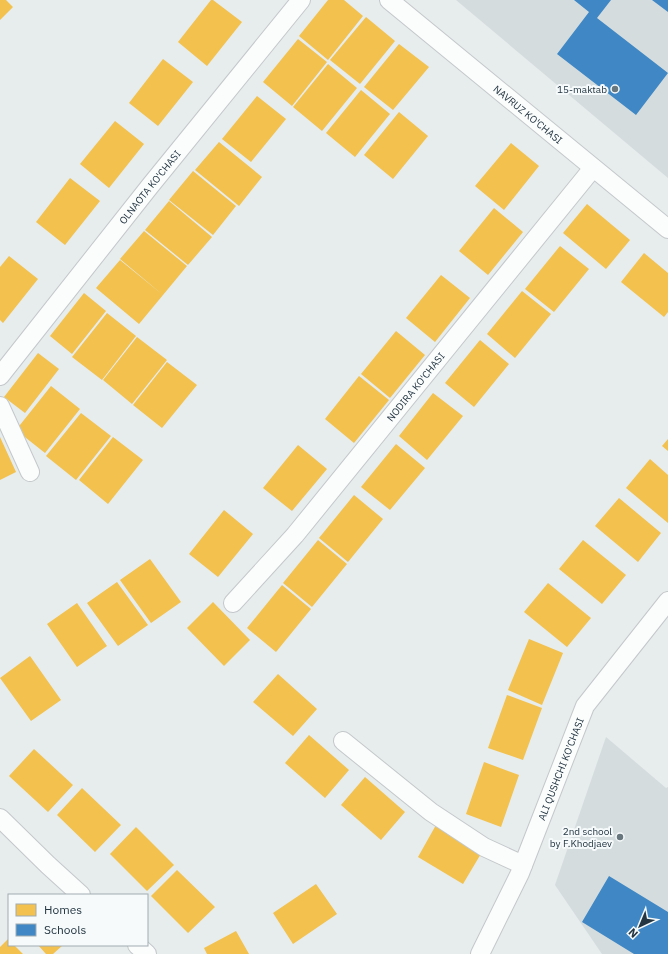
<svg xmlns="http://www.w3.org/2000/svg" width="668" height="954" font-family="'IBM Plex Sans',sans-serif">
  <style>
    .built { fill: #d5dcde }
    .homes { fill: #f2c14e }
    .schools { fill: #3f88c5 }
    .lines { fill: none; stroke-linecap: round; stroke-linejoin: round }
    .street-casing { stroke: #c4c8ca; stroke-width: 20 }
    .street { stroke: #fbfcfc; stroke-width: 18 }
    .poi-dot { fill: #68767e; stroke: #f6fafb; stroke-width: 1.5 }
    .labels { text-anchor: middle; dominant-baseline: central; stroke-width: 4; stroke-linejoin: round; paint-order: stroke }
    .poi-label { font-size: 10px; fill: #233642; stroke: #f6fafb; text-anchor: end }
    .street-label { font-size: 10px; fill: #233642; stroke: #f6fafb }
  </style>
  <rect width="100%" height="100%" fill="#e7eced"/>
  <!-- built -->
  <path class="built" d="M456 0H668V178Z
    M606 737 666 788 668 787V954H602L555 885Z"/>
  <!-- homes -->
  <path class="homes" d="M0 0H6L13 7 0 20Z
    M211 0H213L242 22 207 66 178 42Z
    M328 0H344L363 16 328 60 299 36Z
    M366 17 395 41 360 84 330 60Z
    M298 39 327 62 292 106 263 82Z
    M399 44 429 67 393 110 364 87Z
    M163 59 193 82 158 126 129 103Z
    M328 64 357 88 322 131 293 107Z
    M361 90 390 114 355 157 326 133Z
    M257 96 286 119 251 162 222 139Z
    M399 112 428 136 393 179 364 155Z
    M115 121 144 144 109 188 80 164Z
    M219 142 262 177 239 206 195 170Z
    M511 143 539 166 504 210 475 186Z
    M193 171 236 206 213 235 169 200Z
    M70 178 100 201 65 245 36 222Z
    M169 201 212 237 188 265 145 230Z
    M587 204 630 240 606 269 563 233Z
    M494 208 523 232 488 275 459 251Z
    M144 231 187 266 163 295 120 259Z
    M560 246 589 269 554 312 525 289Z
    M644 253 668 273V312L664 317 621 282Z
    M9 256 38 279 3 323 0 320V267Z
    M120 260 163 295 139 324 96 288Z
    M441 275 470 298 435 342 406 318Z
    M522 291 551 314 515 358 487 334Z
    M84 293 106 311 72 354 50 336Z
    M107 313 136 336 102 380 72 357Z
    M396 331 425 355 390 398 361 374Z
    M137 337 167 360 132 404 103 380Z
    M480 340 509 364 474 407 445 383Z
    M38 353 59 369 25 413 4 397Z
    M167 362 197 385 162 428 133 405Z
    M359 376 389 400 354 443 325 419Z
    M51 386 80 409 45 453 16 430Z
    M433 393 463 416 427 460 399 436Z
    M81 413 111 436 76 480 46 456Z
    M0 437 16 472 0 480Z
    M113 437 143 460 108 504 79 480Z
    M668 439V451L662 446Z
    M396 444 425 468 390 510 361 487Z
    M298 445 327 469 292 511 263 488Z
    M650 459 668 475V523L626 488Z
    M354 495 383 519 348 562 319 538Z
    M619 498 661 533 638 562 595 526Z
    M224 510 253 534 218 577 189 554Z
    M318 540 347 564 312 607 283 583Z
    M583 540 626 575 602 604 559 569Z
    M150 559 181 602 151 623 120 580Z
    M117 582 148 625 118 646 87 603Z
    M548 583 591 618 567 647 524 612Z
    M282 585 311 609 276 652 247 628Z
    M213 602 250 640 224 666 187 628Z
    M77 603 107 646 77 667 47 624Z
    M529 639 563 653 542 705 508 690Z
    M30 656 61 700 31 721 0 678Z
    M278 674 317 709 293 736 253 702Z
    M507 695 542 708 523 760 488 748Z
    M309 735 349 770 325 798 285 763Z
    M34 749 73 785 48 812 9 776Z
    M484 762 519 775 501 827 466 814Z
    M365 777 405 812 381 840 341 805Z
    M82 788 121 825 95 852 57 815Z
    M436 825 482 852 463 884 418 857Z
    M136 827 174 865 147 891 110 854Z
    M177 870 215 907 188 933 151 896Z
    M316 884 337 914 293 944 273 913Z
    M236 931 249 954H207L204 948Z
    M9 938V945H14L23 954H0V947Z
    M38 945H63L53 954H46Z"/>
  <!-- schools -->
  <path class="schools" d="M574 0H611L597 18 668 73 636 115 557 54 589 12Z
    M652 0H668V12Z
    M609 876 668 912V954H634L582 922Z"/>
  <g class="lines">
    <!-- street casing -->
    <g class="street-casing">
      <g id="street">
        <path id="s1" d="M389 0 668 229"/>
        <path id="s2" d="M0 376 150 186 301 0"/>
        <path d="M0 406 30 472"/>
        <path id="s3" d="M233 603 295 535 593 168"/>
        <path d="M343 741 431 812 484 847 523 865"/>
        <path d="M0 818 48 865 81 895"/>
        <path d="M137 945 147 954"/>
        <path id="s4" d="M480 954 520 873 585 706 668 601"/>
      </g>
    </g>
    <!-- street -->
    <use href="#street" class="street"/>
  </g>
  <!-- markers -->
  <g class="poi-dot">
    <circle cx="615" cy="89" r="4"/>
    <circle cx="620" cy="837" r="4"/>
  </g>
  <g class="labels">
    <!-- poi labels -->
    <g class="poi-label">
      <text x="607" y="89">15-maktab</text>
      <text x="612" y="831">2nd school<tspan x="612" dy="12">by F.Khodjaev</tspan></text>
    </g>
    <!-- street labels -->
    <g class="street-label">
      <text stroke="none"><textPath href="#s1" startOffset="180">NAVRUZ KO'CHASI</textPath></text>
      <text stroke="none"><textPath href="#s2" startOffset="241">OLNAOTA KO'CHASI</textPath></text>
      <text stroke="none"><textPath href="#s3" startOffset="283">NODIRA KO'CHASI</textPath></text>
      <text stroke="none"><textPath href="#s4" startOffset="202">ALI QUSHCHI KO'CHASI</textPath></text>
    </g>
  </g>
  <!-- legend -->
  <rect x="8" y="894" width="140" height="52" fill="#f6fafb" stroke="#a2acb1"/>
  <rect x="16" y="904" width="20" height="12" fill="#f2c14e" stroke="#a2acb1"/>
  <text x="44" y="914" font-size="12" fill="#233642">Homes</text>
  <rect x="16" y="924" width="20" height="12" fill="#3f88c5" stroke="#a2acb1"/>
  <text x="44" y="934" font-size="12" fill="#233642">Schools</text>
  <!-- north arrow -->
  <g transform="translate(640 926) rotate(224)" stroke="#f6fafb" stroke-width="3" paint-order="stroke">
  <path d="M0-3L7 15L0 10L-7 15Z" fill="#233642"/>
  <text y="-6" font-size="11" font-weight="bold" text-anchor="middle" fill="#233642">N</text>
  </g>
</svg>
